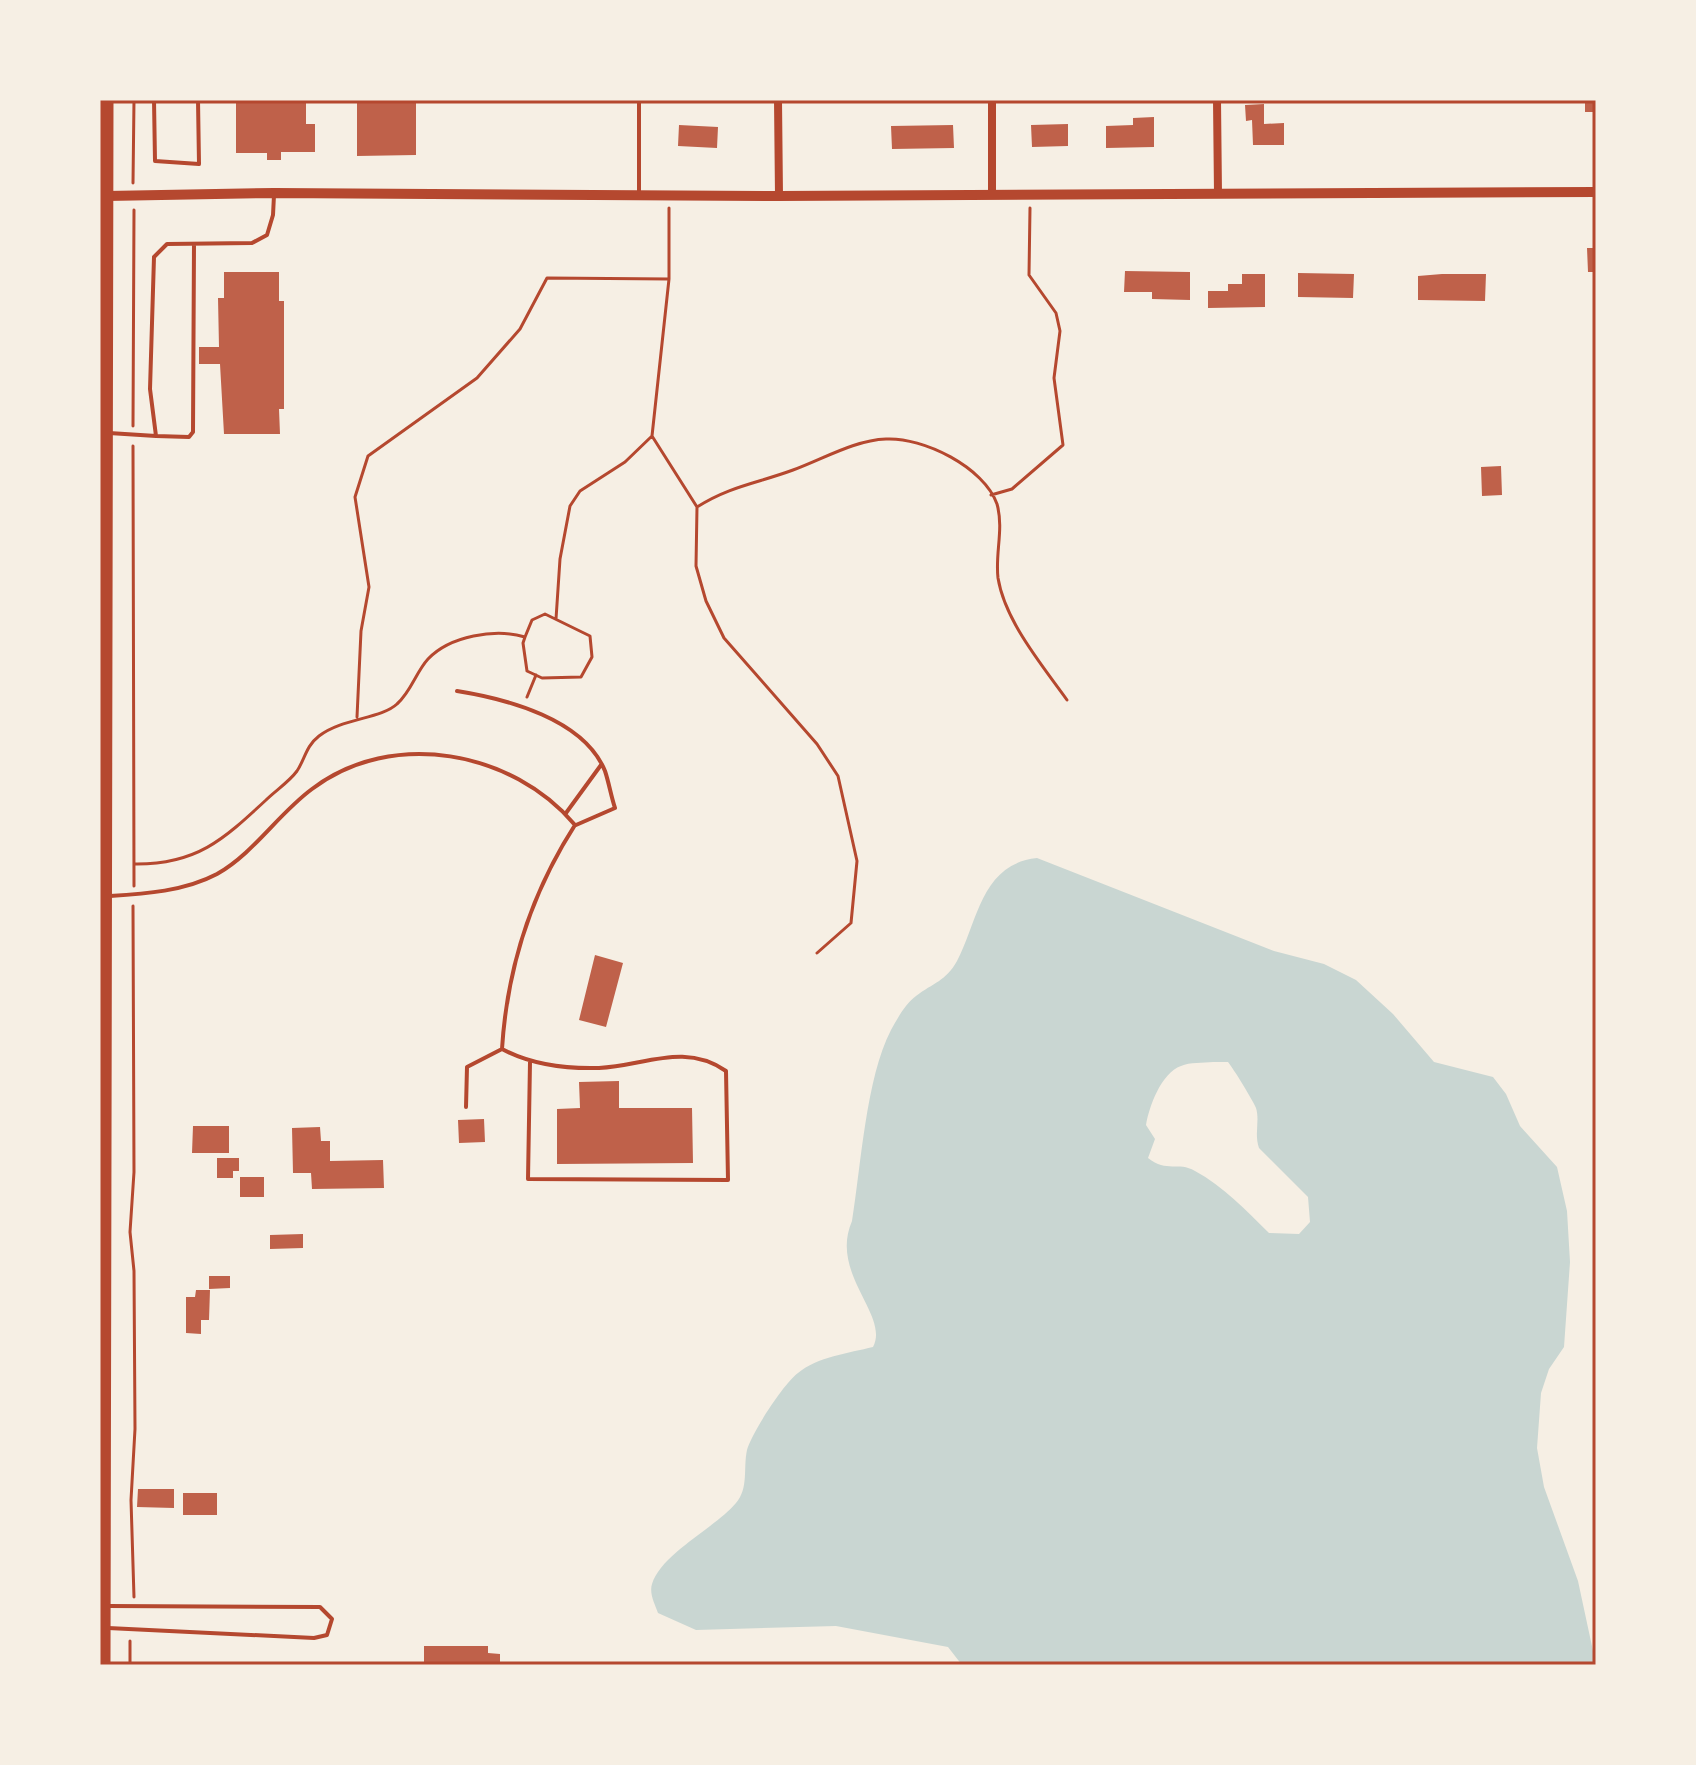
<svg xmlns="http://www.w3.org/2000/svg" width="1696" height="1765" font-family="Jost,sans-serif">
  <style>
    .water { fill: #c9d6d2; fill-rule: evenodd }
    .building { fill: #bf614a }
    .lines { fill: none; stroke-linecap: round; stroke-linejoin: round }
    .path { stroke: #b5482f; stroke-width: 3 }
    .service { stroke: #b5482f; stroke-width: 4 }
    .minor { stroke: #b5482f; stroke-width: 8 }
    .tertiary { stroke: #b5482f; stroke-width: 10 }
    .secondary { stroke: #b5482f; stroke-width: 11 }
    .neatline { fill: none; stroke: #b5482f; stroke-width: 3 }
  </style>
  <rect width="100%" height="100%" fill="#f6efe4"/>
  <!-- water -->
  <path class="water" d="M1037 858 1274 951 1324 964 1356 980 1393 1014 1434 1062 1493 1077 1506 1094 1520 1126 1557 1167 1567 1211 1570 1262 1564 1347 1549 1369 1541 1393 1537 1448 1544 1487 1578 1581 1596 1665H962L948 1647 836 1626 696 1630 658 1613C655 1604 649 1594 652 1584 662 1553 715 1528 736 1503 749 1488 743 1468 747 1450 751 1434 784 1383 798 1373 817 1357 849 1353 873 1347 890 1315 829 1274 852 1221 861 1166 866 1078 891 1030 897 1019 906 1003 916 996 933 983 946 981 957 961 978 921 981 864 1037 858ZM1213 1062H1228C1233 1068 1254 1102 1256 1108 1260 1121 1254 1134 1259 1148L1308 1197 1310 1222 1299 1234 1269 1233C1247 1211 1223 1186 1195 1171 1178 1161 1167 1173 1148 1158L1155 1139 1146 1125C1149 1107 1161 1073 1181 1066 1190 1062 1203 1063 1213 1062Z"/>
  <!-- building -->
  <path class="building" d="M236 100H306V124H315V152H281V160H267V153H236Z
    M357 100H416V155L357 156Z
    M1585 100H1596V112H1585Z
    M1264 104V124L1284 123V145H1253L1252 120 1246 121 1245 105Z
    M1154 117V147L1106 148V126L1133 125V118Z
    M1068 124V146L1032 147 1031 125Z
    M679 125 718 127 717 148 678 146Z
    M953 125 954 148 892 149 891 126Z
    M1587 248H1596V272H1588Z
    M1125 271 1190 272V300L1152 299V292H1124Z
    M224 272H279V301H284V409H279L280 434H224L220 364H199V347H219L218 298H224Z
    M1298 273 1354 274 1353 298 1298 297Z
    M1242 274H1265V307L1208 308V291H1228V284H1242Z
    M1442 274H1486L1485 301 1418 300V276Z
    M1501 466 1502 495 1482 496 1481 467Z
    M595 955 623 963 606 1027 579 1020Z
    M619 1081V1108H692L693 1163 557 1164V1109L580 1108 579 1082Z
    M484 1119 485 1142 459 1143 458 1120Z
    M193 1126H229V1153H192Z
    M320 1127 321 1141H330V1161L383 1160 384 1188 312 1189 311 1173H293L292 1128Z
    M217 1158H239V1171H233V1178H217Z
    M240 1177H264V1197H240Z
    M303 1234V1248L270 1249V1235Z
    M209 1276H230V1288L209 1289Z
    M196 1290H210L209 1320H201V1334L186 1333V1297H195Z
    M138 1489H174V1508L137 1507Z
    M183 1493H217V1515H183Z
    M424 1646H488V1653L500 1654V1665H424Z"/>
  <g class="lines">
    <!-- path -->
    <path class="path" d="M133 183 134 100
      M133 426 134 210
      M652 436 697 507 696 566 706 601 724 638 817 744 838 776 857 861 851 923 817 953
      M133 446 134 886
      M991 495 1012 489 1063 445 1054 378 1060 331 1056 313 1029 275 1030 208
      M697 507C730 486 758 483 793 470 823 459 855 440 886 439 923 437 984 467 997 504 1004 529 995 553 998 578 1005 621 1042 665 1067 700
      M556 619 560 559 570 506 580 491 625 462 652 436 669 279V208
      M527 697 536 675
      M357 717 361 631 369 587 355 497 368 456 477 378 520 329 547 278 669 279
      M134 864C196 865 223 840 266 800 275 791 289 782 297 771 305 759 306 746 319 736 342 718 381 719 397 704 411 692 416 672 428 659 450 636 495 628 525 637L523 643 527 671 542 678 581 677 592 657 590 636 545 614 532 620 525 637
      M133 906 134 1172 130 1232 134 1271 135 1429 131 1500 134 1597
      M130 1665V1641"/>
    <!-- service -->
    <path class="service" d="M154 100 155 161 199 164 198 100
      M639 100V193
      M194 244 193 432 189 437 156 436 150 389 154 257 167 244 252 243 267 235 273 215 274 195
      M109 433 156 436
      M457 691C507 699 584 719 605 771 609 783 611 796 615 808L576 825
      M566 813 601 765
      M110 896C145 894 185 891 217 874 254 853 278 814 312 789 392 728 513 751 575 825 532 892 507 969 502 1049 532 1065 564 1069 599 1068 644 1066 684 1042 726 1071L728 1180 528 1179 530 1062
      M466 1107 467 1067 502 1049
      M108 1606 320 1607 332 1619 327 1635 314 1638 108 1628"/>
    <!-- minor -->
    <path class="minor" d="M778 100 779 196
      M992 100V194
      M1217 100 1218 194"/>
    <!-- tertiary -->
    <path class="tertiary" d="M107 196 274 193 779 196 1596 192"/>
    <!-- secondary -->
    <path class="secondary" d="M105 1665 108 100"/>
  </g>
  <!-- border -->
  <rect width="1696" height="1765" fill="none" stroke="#f6efe4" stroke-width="204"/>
  <rect x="102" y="102" width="1492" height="1561" class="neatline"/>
</svg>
